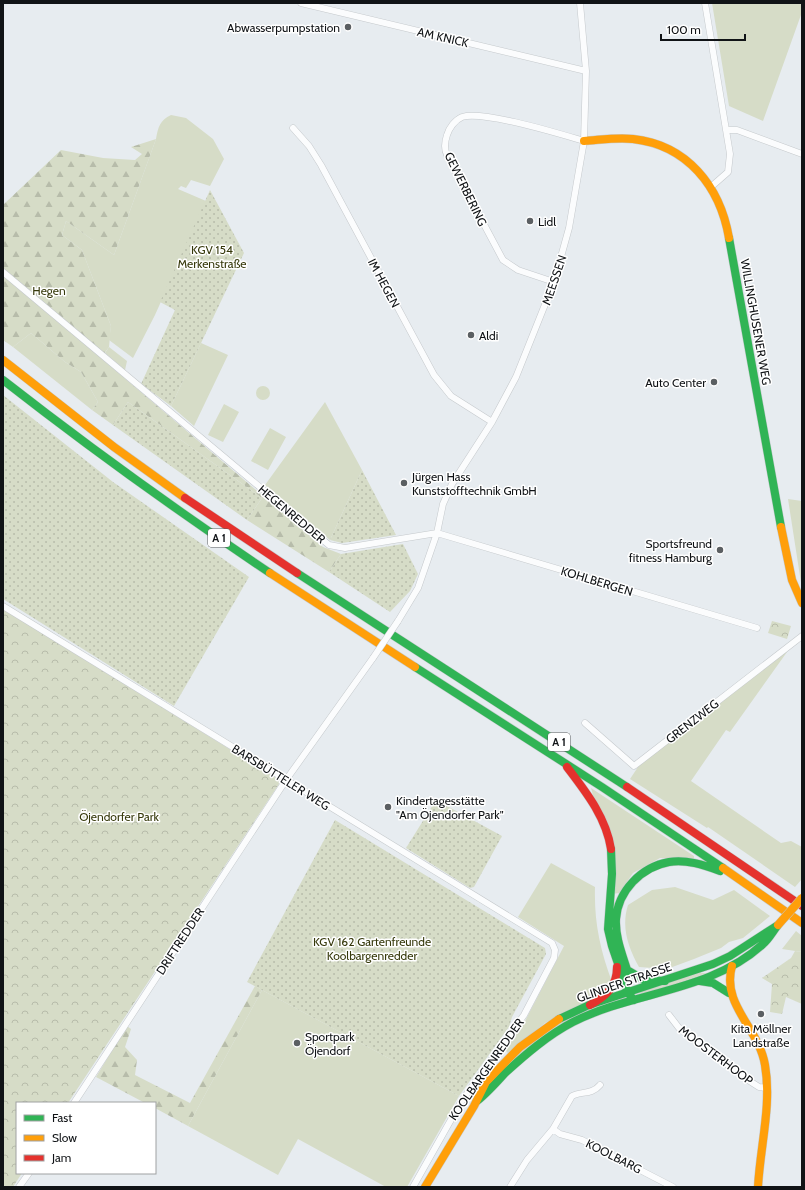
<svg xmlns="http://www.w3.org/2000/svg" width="805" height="1190" font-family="Cabin,sans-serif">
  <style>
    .grass { fill: #d6dcc7 }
    .forest { fill: url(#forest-firs) }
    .park { fill: url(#park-crowns) }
    .garden { fill: url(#garden-dots) }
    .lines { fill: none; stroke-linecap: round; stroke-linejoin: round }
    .street-casing { stroke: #c5c9cc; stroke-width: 7 }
    .fast-casing { stroke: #c5c9cc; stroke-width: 9 }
    .slow-casing { stroke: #c5c9cc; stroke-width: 9 }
    .jam-casing { stroke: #c5c9cc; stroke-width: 9 }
    .street { stroke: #fbfcfd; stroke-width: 6 }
    .fast { stroke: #30b455; stroke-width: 8 }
    .slow { stroke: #ff9f0a; stroke-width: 8 }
    .jam { stroke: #e5322d; stroke-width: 8 }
    .street-bridge-casing { stroke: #c5c9cc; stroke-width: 7; stroke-linecap: butt }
    .slow-bridge-casing { stroke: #c5c9cc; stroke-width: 9; stroke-linecap: butt }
    .street-bridge { stroke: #fbfcfd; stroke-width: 6 }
    .slow-bridge { stroke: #ff9f0a; stroke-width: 8 }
    .poi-dot { fill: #5b5f62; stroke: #fff; stroke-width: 1.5 }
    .labels { text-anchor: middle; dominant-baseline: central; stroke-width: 3; stroke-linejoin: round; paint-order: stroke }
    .shield { fill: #fff; stroke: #585a5c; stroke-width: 1 }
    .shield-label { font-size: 11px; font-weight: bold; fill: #101316 }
    .poi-label { font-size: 12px; fill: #101316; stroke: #fff; text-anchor: start }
    .street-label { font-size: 12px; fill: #101316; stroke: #fff }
    .park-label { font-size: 12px; fill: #36390b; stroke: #fff }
  </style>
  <defs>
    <pattern id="forest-firs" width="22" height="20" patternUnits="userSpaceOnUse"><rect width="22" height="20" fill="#d6dcc7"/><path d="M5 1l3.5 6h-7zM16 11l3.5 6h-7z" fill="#b7bcaa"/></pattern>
    <pattern id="park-crowns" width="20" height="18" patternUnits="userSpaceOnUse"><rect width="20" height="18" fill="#d6dcc7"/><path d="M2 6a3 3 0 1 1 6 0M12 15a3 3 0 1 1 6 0" fill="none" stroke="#b7bcaa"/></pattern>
    <pattern id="garden-dots" width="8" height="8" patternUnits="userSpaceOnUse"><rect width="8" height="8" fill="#d6dcc7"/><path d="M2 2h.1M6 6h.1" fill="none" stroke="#b7bcaa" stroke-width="1.8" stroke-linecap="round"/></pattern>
  </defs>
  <rect width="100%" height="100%" fill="#e7ecf0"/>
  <!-- grass -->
  <path class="grass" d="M712 3H802V12L763 121 729 106Z
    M171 115 186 118 213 139 224 159 210 186 191 180 186 188 181 186 178 189 206 201 155 315 133 358 109 340 111 326 82 250 62 235 66 221 114 255 156 139C158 127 160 120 171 115Z
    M31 333 65 362 81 372 98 402 92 410 13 347Z
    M201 343 228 355 194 426 171 406Z
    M109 347 127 361 125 370 105 353Z
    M256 393a7 7 0 1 1 14 0a7 7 0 1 1-14 0Z
    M325 402 362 470 330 540 265 485Z
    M224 404 239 412 223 442 208 435Z
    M270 428 286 437 268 470 251 461Z
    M788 499 802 501V589Z
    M786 651 787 652 730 732 726 730 691 781 781 843 791 841 802 847V879L795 887 708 827 707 828 630 779 640 764Z
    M591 788 694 856V859L660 858 633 873 619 893 612 894 615 876Z
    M551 863 595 887C594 922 600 949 612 982L601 995 545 1023 508 1053 505 1050 524 1023 564 946 518 917Z
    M675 887 713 900 734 890 770 916 743 938 729 942 721 948 694 959 667 969 639 967C628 947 621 927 628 905L652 890Z
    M796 931 802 936V952L782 949Z
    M699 973H707L646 994 636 993Z
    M262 990 459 1096 407 1187H386L298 1139 278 1175 188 1126Z
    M619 998V999L587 1011 552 1029 484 1092C508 1060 539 1031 575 1014 589 1008 604 1003 619 998Z"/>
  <!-- forest -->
  <path class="forest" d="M156 139 114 255 66 221 62 235 82 250 111 326 109 347 101 358 323 547 341 554 329 572 247 520 262 498 128 402 113 425 92 410 98 402 81 372 65 362 31 333 13 347 3 340V205L61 150 103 158 135 160 142 154 131 147Z
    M255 986 262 990 188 1126 155 1108V1103H145L96 1077 127 1026 131 1029 125 1047 137 1060 135 1075 190 1103Z"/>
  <!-- park -->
  <path class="park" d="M3 609 278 779 279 784 68 1103H17V1173H22L13 1187H3Z
    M772 621 791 626 787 639 768 633Z
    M795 951 802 952V1004L786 997 782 1014 770 1012 772 984 762 978 791 958Z"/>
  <!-- garden -->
  <path class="garden" d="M210 190 244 253 171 406 141 384 175 310 160 302Z
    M3 395 113 482 249 577 174 706 3 599Z
    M128 402 262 498 247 520 113 425Z
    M362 470 396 535 342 543 330 540Z
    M403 544 418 574 410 591 390 612 329 572 341 554Z
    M436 800 502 836 474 887 470 888 406 848Z
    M335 820 545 948 546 954 512 1017 509 1027 459 1096 247 982Z"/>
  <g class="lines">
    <!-- street casing -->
    <g class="street-casing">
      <path id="street" d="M301 3 586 71
        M705 3 730 154 728 172 712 186
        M293 128 309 146 321 165 434 375 451 396 492 422
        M726 130H737L802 154
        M3 272 329 545 345 548 437 533 757 628
        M554 282 518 270 503 260 447 155C444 149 445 141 447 135 449 128 455 120 462 117 483 110 560 134 584 141
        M3 606 552 943 555 950 554 958 524 1015 461 1102 413 1187
        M398 621 418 588 437 533 443 504 452 484 492 422 516 377 554 282 569 228 584 141 586 71 580 3
        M585 723 634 766 802 636
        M669 1015 679 1028 748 1080 759 1087 767 1088
        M74 1103 286 780 373 658
        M553 1129 560 1134 582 1140 673 1187
        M19 1187 29 1173
        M510 1187 527 1160 553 1129 572 1096C581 1091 592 1095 600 1085"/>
    </g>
    <!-- fast casing -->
    <g class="fast-casing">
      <path id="fast" d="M729 238 781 527
        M3 380C90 448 179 512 270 573
        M297 573 627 787
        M415 667 602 787 723 868
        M611 849 612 874 608 929 612 946 628 993 634 1000
        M627 970 644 980 665 981
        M628 973C623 956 615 938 616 919 618 891 641 867 669 862 686 859 704 865 720 871
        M700 981 713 983 729 993
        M559 1019 589 1005 713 964 730 956 778 925
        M477 1101C487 1093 496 1083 505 1073 526 1054 548 1035 573 1022 634 991 711 992 763 944 769 939 773 931 778 925"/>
    </g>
    <!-- slow casing -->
    <g class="slow-casing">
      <path id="slow" d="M584 141C600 140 617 137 633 139 687 145 720 186 729 238
        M3 360 114 447 185 498
        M781 527 792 580 802 603
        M270 573 415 667
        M723 868 802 923
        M732 966C721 1005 759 1028 765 1065 772 1105 760 1147 758 1187
        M425 1187 474 1106 486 1082 520 1047 559 1019"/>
    </g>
    <!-- jam casing -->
    <g class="jam-casing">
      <path id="jam" d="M185 498 297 573
        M567 767C586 792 606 817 611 849
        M627 787 802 906
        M590 1005C606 996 617 987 617 967"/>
    </g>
    <!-- street -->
    <use href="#street" class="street"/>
    <!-- fast -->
    <use href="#fast" class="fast"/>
    <!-- slow -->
    <use href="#slow" class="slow"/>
    <!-- jam -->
    <use href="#jam" class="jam"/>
    <!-- street-bridge casing -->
    <g class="street-bridge-casing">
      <path id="street-bridge" d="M373 658 398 621"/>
    </g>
    <!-- slow-bridge casing -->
    <g class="slow-bridge-casing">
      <path id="slow-bridge" d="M778 925 802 898"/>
    </g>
    <!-- street-bridge -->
    <use href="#street-bridge" class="street-bridge"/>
    <!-- slow-bridge -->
    <use href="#slow-bridge" class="slow-bridge"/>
  </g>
  <!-- markers -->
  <g class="poi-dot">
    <circle cx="348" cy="27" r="4"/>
    <circle cx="530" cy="221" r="4"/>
    <circle cx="471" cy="335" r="4"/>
    <circle cx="714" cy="382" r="4"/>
    <circle cx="404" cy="483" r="4"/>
    <circle cx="720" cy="550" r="4"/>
    <circle cx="388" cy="807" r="4"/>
    <circle cx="761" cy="1014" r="4"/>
    <circle cx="297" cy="1043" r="4"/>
  </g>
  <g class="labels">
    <!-- shield labels -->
    <g class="shield">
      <rect x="208" y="529" width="22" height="18" rx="3"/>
      <rect x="548" y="733" width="22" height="18" rx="3"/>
    </g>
    <g class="shield-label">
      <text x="219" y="538">A 1</text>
      <text x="559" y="742">A 1</text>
    </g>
    <!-- poi labels -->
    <g class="poi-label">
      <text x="340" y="27" text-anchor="end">Abwasserpumpstation</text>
      <text x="538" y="221">Lidl</text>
      <text x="479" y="335">Aldi</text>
      <text x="706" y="382" text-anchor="end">Auto Center</text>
      <text x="412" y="476">Jürgen Hass<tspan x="412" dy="14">Kunststofftechnik GmbH</tspan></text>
      <text x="712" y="543" text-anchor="end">Sportsfreund<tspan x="712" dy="14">fitness Hamburg</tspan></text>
      <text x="396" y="800">Kindertagesstätte<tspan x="396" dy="14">"Am Öjendorfer Park"</tspan></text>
      <text x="761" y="1028" text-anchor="middle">Kita Möllner<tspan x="761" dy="14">Landstraße</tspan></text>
      <text x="305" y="1036">Sportpark<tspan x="305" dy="14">Öjendorf</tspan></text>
    </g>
    <!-- street labels -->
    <g class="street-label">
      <text transform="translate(443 37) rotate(13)">AM KNICK</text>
      <text transform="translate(466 189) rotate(64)">GEWERBERING</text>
      <text transform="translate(554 280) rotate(-71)">MEESSEN</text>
      <text transform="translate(384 283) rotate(62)">IM HEGEN</text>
      <text transform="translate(756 322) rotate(80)">WILLINGHUSENER WEG</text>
      <text transform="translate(292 514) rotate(40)">HEGENREDDER</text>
      <text transform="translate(597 581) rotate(17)">KOHLBERGEN</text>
      <text transform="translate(692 721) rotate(-38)">GRENZWEG</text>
      <text transform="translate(281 777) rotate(32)">BARSBÜTTELER WEG</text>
      <text transform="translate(180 941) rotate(-57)">DRIFTREDDER</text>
      <text transform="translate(624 982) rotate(-19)">GLINDER STRASSE</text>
      <text transform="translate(716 1055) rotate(37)">MOOSTERHOOP</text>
      <text transform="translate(486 1069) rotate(-55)">KOOLBARGENREDDER</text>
      <text transform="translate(614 1156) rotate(27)">KOOLBARG</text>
    </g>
    <!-- park labels -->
    <g class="park-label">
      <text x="212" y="249">KGV 154<tspan x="212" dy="14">Merkenstraße</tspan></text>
      <text x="49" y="290">Hegen</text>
      <text x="119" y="816">Öjendorfer Park</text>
      <text x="372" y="941">KGV 162 Gartenfreunde<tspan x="372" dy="14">Koolbargenredder</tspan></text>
    </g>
  </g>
  <!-- border -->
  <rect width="805" height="1190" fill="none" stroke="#101316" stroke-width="8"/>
  <!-- legend -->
  <rect x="16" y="1102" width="140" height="72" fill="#ffffff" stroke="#9fa1a2"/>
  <rect x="24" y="1115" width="20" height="6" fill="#30b455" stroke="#9fa1a2"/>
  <text x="52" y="1122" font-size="12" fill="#101316">Fast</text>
  <rect x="24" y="1135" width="20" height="6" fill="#ff9f0a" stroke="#9fa1a2"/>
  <text x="52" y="1142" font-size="12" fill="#101316">Slow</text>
  <rect x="24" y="1155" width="20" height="6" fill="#e5322d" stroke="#9fa1a2"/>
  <text x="52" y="1162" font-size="12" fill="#101316">Jam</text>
  <!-- scale -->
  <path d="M661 34v6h84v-6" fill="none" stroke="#101316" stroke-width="2"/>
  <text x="667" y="34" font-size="12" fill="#101316" stroke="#ffffff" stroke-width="3" paint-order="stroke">100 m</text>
</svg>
